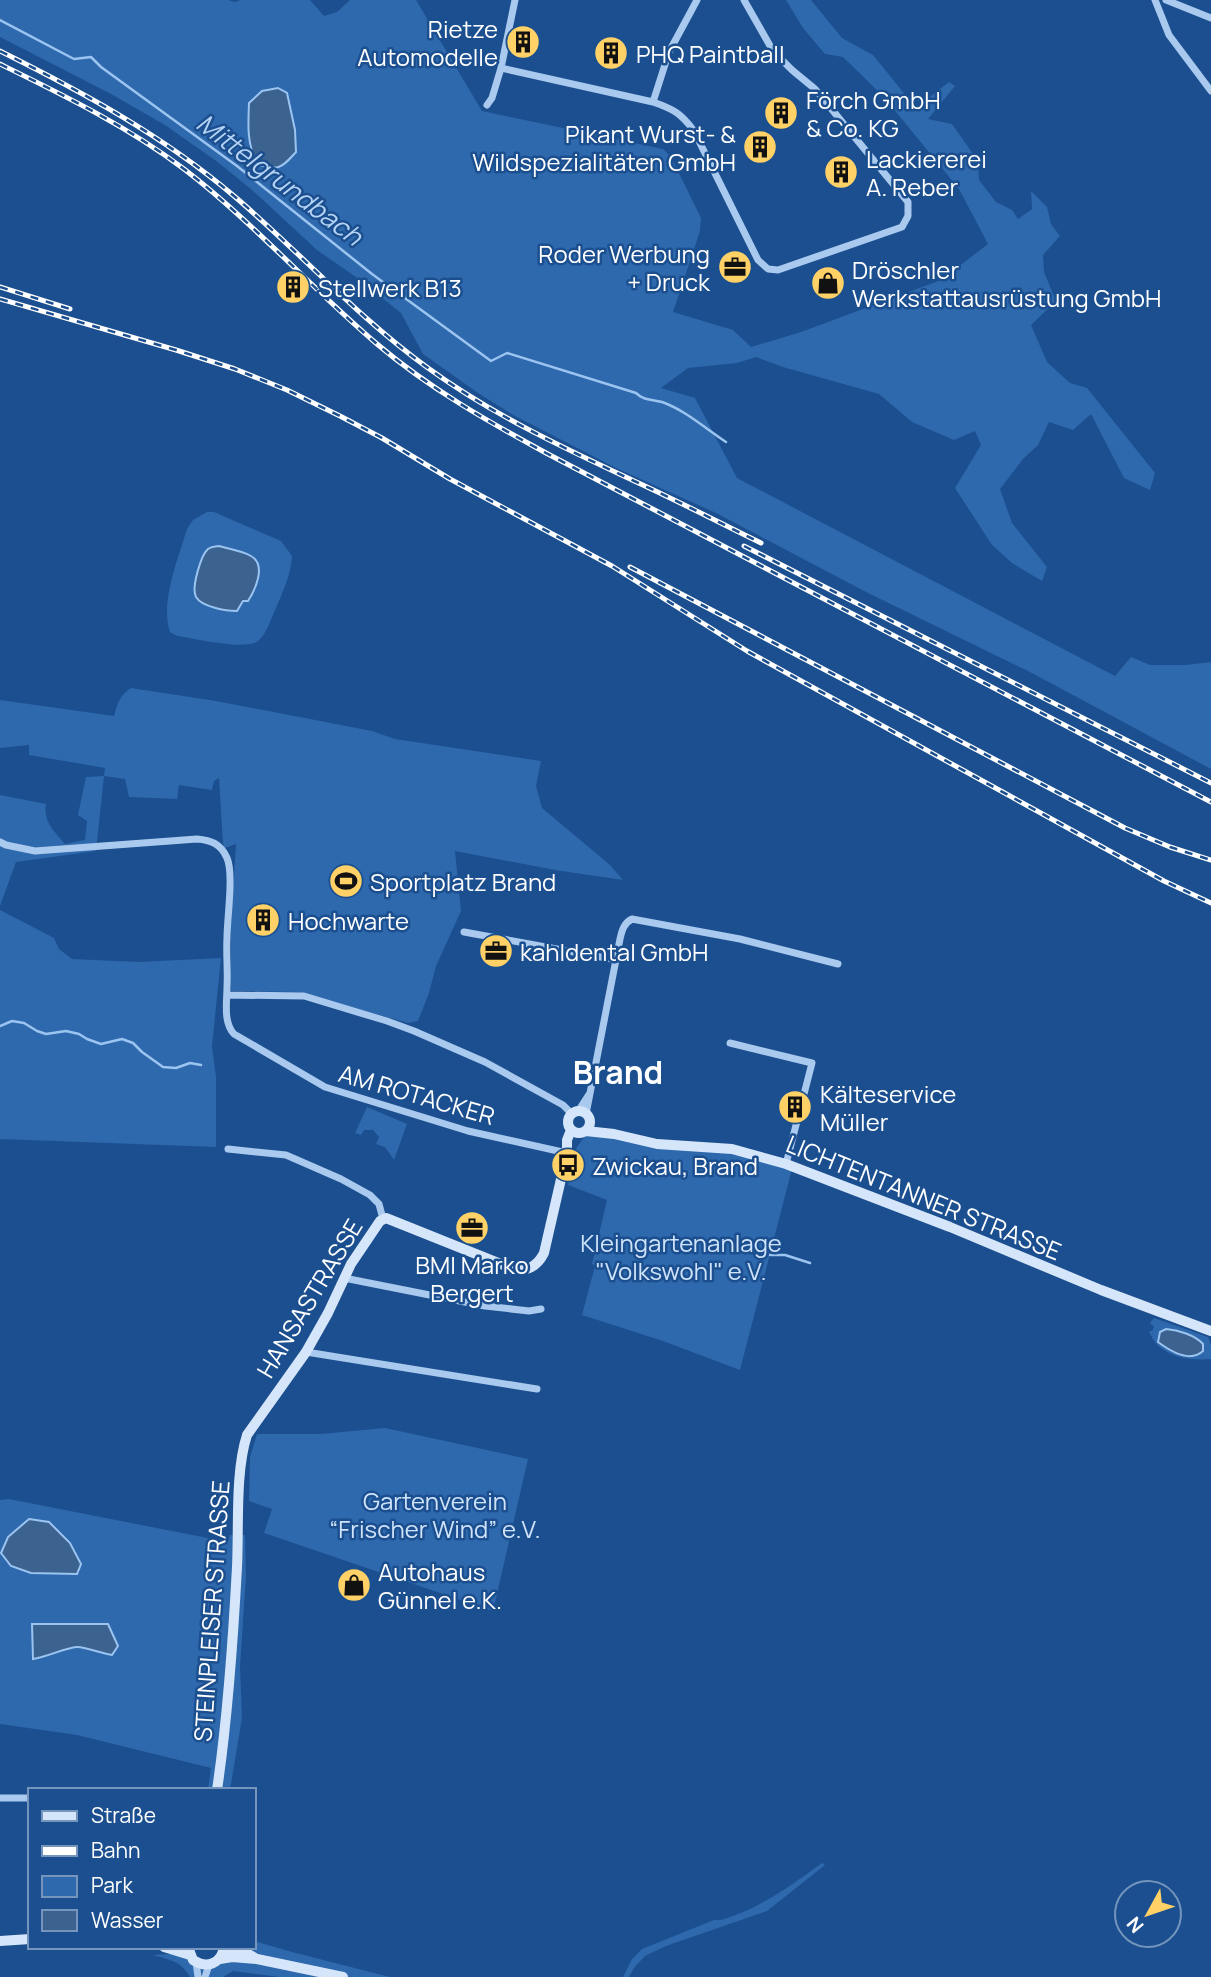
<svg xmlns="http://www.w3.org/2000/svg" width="1211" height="1977" font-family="Manrope,sans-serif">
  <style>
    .green { fill: #2e69ad; fill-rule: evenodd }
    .water { fill: #3c6290; stroke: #9cc4f0; stroke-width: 2 }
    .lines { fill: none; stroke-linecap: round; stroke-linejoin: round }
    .stream { stroke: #9cc4f0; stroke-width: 2.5 }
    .street { stroke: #a9c9ee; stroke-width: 7 }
    .secondary { stroke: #d6e6fa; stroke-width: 10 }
    .rail-casing { stroke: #fff; stroke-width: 5 }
    .rail { stroke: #1b4f8f; stroke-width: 2.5; stroke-dasharray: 8; stroke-linecap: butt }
    .labels { text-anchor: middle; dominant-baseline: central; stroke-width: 5; stroke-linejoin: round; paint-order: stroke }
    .poi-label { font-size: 24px; fill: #fff; stroke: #1b4f8f; text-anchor: start }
    .street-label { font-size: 24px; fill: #fff; stroke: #1b4f8f }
    .park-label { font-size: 24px; fill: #cfe3fa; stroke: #1b4f8f }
    .water-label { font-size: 26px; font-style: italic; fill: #b5d3f5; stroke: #1b4f8f }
    .district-label { font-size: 32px; font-weight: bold; fill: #fff; stroke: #1b4f8f }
  </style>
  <rect width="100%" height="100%" fill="#1b4f8f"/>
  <!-- green -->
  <path class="green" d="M0 0H228L235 2 240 0H310L324 16 337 12 350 0H416L482 111 663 149 671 157 701 218 700 231 673 312 733 330 751 347 801 332 941 280 988 244 959 189 883 96 843 57 825 54 803 28 786 0H811L842 38 873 55 916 108 949 82 955 86 928 119 952 124 978 161 979 180 996 202 1012 210 1018 219 1032 209 1031 191 1047 207 1051 224 1060 236 1043 255 1044 272 1056 301 1031 325 1047 362 1070 383 1087 388 1155 473 1150 490 1124 478 1091 414 1073 430 1049 422 1038 445 1023 459 1000 489 1012 523 1047 567 1042 581 1012 563 992 545 955 488 981 445 975 431 954 440 912 422 879 394 783 367 756 357 737 363 688 368 661 388 695 398 737 478 1115 676 1131 657 1150 665H1186L1211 662V769L1030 672 866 592 716 513 616 468 515 416 478 393 423 354 401 313 353 275 317 250 252 190 219 163 165 125 111 94 0 37ZM287 93 291 117 256 164 249 146 250 103Z
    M207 512H214L281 541 292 556C291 575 283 591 276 608 271 618 267 634 258 641 246 651 193 638 177 636L170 632C160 602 178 559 187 529L193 520ZM219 546C234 550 266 553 258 576 256 585 248 593 243 601L211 547Z
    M131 688 216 701 372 731 395 739 541 761 536 786 542 808 610 865 623 880 555 870 455 851 461 911 436 966 429 993 418 1021 408 1023 298 992 231 991V924L236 844 225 848 223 844 219 778 214 781 212 790 179 785 177 799 129 797 125 779 104 776 96 851 16 862 0 906V795L46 804C43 822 54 831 65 844L85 840 87 821 78 815 86 777 104 776 105 768 29 755V745L0 748V700L114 716C117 704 120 695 131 688Z
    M0 910 54 938 59 949 72 959 139 962 221 958 212 1046 216 1077V1147L0 1139Z
    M367 1107 407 1124 394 1160 385 1147 376 1144 379 1137 373 1130H364L361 1135 355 1133Z
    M588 1134 731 1150 792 1169 740 1370 663 1341 582 1315 595 1266 592 1264 607 1200 568 1185C572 1163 571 1149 588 1134Z
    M1154 1318 1208 1337 1211 1345V1359C1187 1361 1158 1356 1149 1331H1152L1154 1327 1150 1323Z
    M385 1428 528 1459 493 1611 264 1533 272 1509 249 1501 250 1457 257 1434H321Z
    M9 1499 228 1542 230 1535H245L246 1576 240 1667 242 1718 230 1790H208L211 1768 77 1735 0 1724V1500Z
    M822 1863 825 1865 767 1911 666 1946 645 1956 634 1968 629 1977H623L632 1959 642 1949 714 1920C724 1921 732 1916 741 1913 771 1900 796 1882 822 1863Z
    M254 1941 292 1952 390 1977H280L233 1971 223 1977H190C181 1961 170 1960 153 1955L170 1954 171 1947H183L193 1966 237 1947H254Z"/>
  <!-- water -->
  <path class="water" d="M278 88 287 93 295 130 296 152C280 170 279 170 256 164 247 140 248 127 249 103L262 91Z
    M219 546C229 549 242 551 251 556 267 565 255 590 248 601H243L237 611C226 611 202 607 196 597 191 588 201 555 208 549 212 546 214 547 219 546Z
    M1166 1329C1178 1330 1195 1335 1203 1344V1351C1190 1363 1170 1351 1158 1342L1160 1332Z
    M29 1519 49 1522 70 1543 81 1564 77 1574 31 1573 11 1566 1 1553 8 1537Z
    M32 1624H108L118 1646 112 1655C104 1654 84 1647 78 1647 67 1647 47 1657 33 1659Z"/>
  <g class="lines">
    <!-- stream -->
    <path class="stream" d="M0 20 74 59 91 57 101 67 237 166 372 274 491 361 507 353 636 393C644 401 652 399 662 402 685 410 706 429 726 442
      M0 1026 12 1021 24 1023 37 1031 46 1034 66 1031 79 1034 87 1039 101 1044 122 1039 133 1043 142 1052 163 1067 176 1068 190 1063 201 1065
      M770 1255H785L810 1263"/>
    <!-- street -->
    <path class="street" d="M1155 0 1169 35 1211 91
      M1166 0 1211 18
      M501 68 515 0
      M653 102 669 52 697 0
      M487 105 492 98 501 68 653 102C673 109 681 113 694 131L758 260 768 269 778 270 902 227 908 216V202L815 89 792 70 773 51 744 0
      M0 842 6 845 35 851 197 839C211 840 221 844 227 858 234 874 227 918 227 938 226 954 228 971 227 987 227 1002 223 1022 234 1034L325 1087 468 1131 567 1153
      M464 932 617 960
      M227 995 304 996 387 1021 414 1031 485 1062 563 1105 571 1113
      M730 1043 812 1063 786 1164
      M579 1110 590 1093
      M586 1114 620 939C622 930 624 923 632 919L740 939 838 964
      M228 1149 286 1155 341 1179 370 1195 379 1204 383 1219
      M344 1278 485 1306 529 1311 541 1309
      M306 1352 537 1389
      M0 1798H30
      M196 1962 198 1977
      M205 1977 209 1965"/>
    <!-- secondary -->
    <path class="secondary" d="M568 1122a11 11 0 1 1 22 0a11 11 0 1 1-22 0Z
      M586 1131 614 1134 657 1144 732 1149 786 1164 950 1227 1101 1290 1211 1331
      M217 1790C228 1716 233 1642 237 1567 239 1527 235 1472 247 1435L306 1352 328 1313 351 1264 380 1221 386 1218 516 1270C529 1271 538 1265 544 1253L567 1153V1140L571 1130
      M0 1941 30 1939
      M164 1947 190 1955
      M188 1947 193 1960C207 1969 221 1964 224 1947
      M227 1947 245 1952 255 1958
      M220 1959 232 1957 257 1959 343 1977"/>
    <!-- rail casing -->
    <g class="rail-casing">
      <path id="rail" d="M0 51C84 93 162 135 234 196 300 252 357 317 428 368 491 414 562 447 632 480 676 500 718 522 761 543
        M0 64C63 95 127 126 184 169 253 222 311 288 377 344 429 388 487 421 546 453L1211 802
        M0 287 70 309
        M0 299 176 350 235 369 287 390 340 416 382 438 450 479 612 566 747 651 1164 881 1211 903
        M744 546 1211 783
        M630 567 1125 828 1170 847 1211 860"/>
    </g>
    <!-- rail -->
    <use href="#rail" class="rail"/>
  </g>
  <!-- icons -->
  <defs>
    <g id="building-disc" transform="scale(1.75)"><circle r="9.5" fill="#ffd166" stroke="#1b4f8f"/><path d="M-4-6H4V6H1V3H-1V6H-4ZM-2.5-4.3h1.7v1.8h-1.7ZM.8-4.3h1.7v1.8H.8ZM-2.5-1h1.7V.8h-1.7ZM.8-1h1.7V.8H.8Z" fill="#111"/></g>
    <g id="office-disc" transform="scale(1.75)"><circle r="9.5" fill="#ffd166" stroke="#1b4f8f"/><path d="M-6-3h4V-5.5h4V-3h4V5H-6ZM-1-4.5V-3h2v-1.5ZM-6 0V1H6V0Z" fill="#111"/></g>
    <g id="shop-disc" transform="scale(1.75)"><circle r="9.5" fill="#ffd166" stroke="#1b4f8f"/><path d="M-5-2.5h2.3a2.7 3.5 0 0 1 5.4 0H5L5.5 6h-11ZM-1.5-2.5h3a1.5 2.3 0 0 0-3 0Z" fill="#111"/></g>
    <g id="stadium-disc" transform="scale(1.75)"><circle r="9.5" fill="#ffd166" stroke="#1b4f8f"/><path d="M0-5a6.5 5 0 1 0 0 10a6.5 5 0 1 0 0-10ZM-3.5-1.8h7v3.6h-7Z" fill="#111"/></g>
    <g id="bus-disc" transform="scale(1.75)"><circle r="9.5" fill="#ffd166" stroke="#1b4f8f"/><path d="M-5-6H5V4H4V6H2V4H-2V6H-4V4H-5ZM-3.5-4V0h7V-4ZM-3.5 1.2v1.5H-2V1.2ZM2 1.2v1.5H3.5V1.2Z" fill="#111"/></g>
  </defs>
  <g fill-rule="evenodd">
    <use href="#building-disc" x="523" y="42"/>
    <use href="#building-disc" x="611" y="53"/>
    <use href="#building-disc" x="781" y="113"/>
    <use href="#building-disc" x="760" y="147"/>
    <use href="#building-disc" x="841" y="172"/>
    <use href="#office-disc" x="735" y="267"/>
    <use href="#shop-disc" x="828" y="283"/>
    <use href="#building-disc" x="293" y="287"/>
    <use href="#stadium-disc" x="346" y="881"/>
    <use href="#building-disc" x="263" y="920"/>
    <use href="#office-disc" x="496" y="951"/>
    <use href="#building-disc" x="795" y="1107"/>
    <use href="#bus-disc" x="568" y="1165"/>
    <use href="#office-disc" x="472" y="1228"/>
    <use href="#shop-disc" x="354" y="1585"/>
  </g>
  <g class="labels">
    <!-- poi labels -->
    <g class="poi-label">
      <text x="498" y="28" text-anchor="end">Rietze<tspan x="498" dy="28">Automodelle</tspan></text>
      <text x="636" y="53">PHQ Paintball</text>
      <text x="806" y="99">Förch GmbH<tspan x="806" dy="28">&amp; Co. KG</tspan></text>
      <text x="736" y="133" text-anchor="end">Pikant Wurst- &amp;<tspan x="736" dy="28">Wildspezialitäten GmbH</tspan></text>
      <text x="866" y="158">Lackiererei<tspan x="866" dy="28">A. Reber</tspan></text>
      <text x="710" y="253" text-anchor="end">Roder Werbung<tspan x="710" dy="28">+ Druck</tspan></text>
      <text x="852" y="269">Dröschler<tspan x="852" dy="28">Werkstattausrüstung GmbH</tspan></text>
      <text x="318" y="287">Stellwerk B13</text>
      <text x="370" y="881">Sportplatz Brand</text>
      <text x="288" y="920">Hochwarte</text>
      <text x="520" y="951">kahldental GmbH</text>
      <text x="820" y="1093">Kälteservice<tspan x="820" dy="28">Müller</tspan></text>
      <text x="592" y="1165">Zwickau, Brand</text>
      <text x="472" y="1264" text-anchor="middle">BMI Marko<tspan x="472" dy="28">Bergert</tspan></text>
      <text x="378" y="1571">Autohaus<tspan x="378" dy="28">Günnel e.K.</tspan></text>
    </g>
    <!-- street labels -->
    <g class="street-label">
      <text transform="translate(417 1094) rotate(16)">AM ROTACKER</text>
      <text transform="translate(924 1197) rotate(22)">LICHTENTANNER STRASSE</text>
      <text transform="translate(309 1298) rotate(-59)">HANSASTRASSE</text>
      <text transform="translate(211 1611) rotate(-86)">STEINPLEISER STRASSE</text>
    </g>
    <!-- park labels -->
    <g class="park-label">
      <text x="681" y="1242">Kleingartenanlage<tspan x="681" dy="28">"Volkswohl" e.V.</tspan></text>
      <text x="435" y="1500">Gartenverein<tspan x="435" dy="28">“Frischer Wind” e.V.</tspan></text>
    </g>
    <!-- water labels -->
    <g class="water-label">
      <text transform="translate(280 179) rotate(37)">Mittelgrundbach</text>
    </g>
    <!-- district labels -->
    <g class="district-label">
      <text x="618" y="1072">Brand</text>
    </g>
  </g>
  <!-- legend -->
  <rect x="28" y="1788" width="228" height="161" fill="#1b4f8f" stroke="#7695bc" stroke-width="2"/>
  <rect x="42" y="1811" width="35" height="10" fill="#d6e6fa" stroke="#7695bc" stroke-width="2"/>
  <text x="91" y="1823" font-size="21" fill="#ffffff">Straße</text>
  <rect x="42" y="1846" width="35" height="10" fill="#ffffff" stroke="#7695bc" stroke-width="2"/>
  <text x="91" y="1858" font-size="21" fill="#ffffff">Bahn</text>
  <rect x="42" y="1876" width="35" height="21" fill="#2e69ad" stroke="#7695bc" stroke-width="2"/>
  <text x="91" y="1893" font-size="21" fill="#ffffff">Park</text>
  <rect x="42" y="1910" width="35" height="21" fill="#3c6290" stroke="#7695bc" stroke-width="2"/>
  <text x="91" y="1928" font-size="21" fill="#ffffff">Wasser</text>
  <!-- north arrow -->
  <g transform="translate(1148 1914) rotate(230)"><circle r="33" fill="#1b4f8f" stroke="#7695bc" stroke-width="2"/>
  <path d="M0-5L12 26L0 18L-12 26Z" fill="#ffd166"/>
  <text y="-10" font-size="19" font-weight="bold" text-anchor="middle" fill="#ffffff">N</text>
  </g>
</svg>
